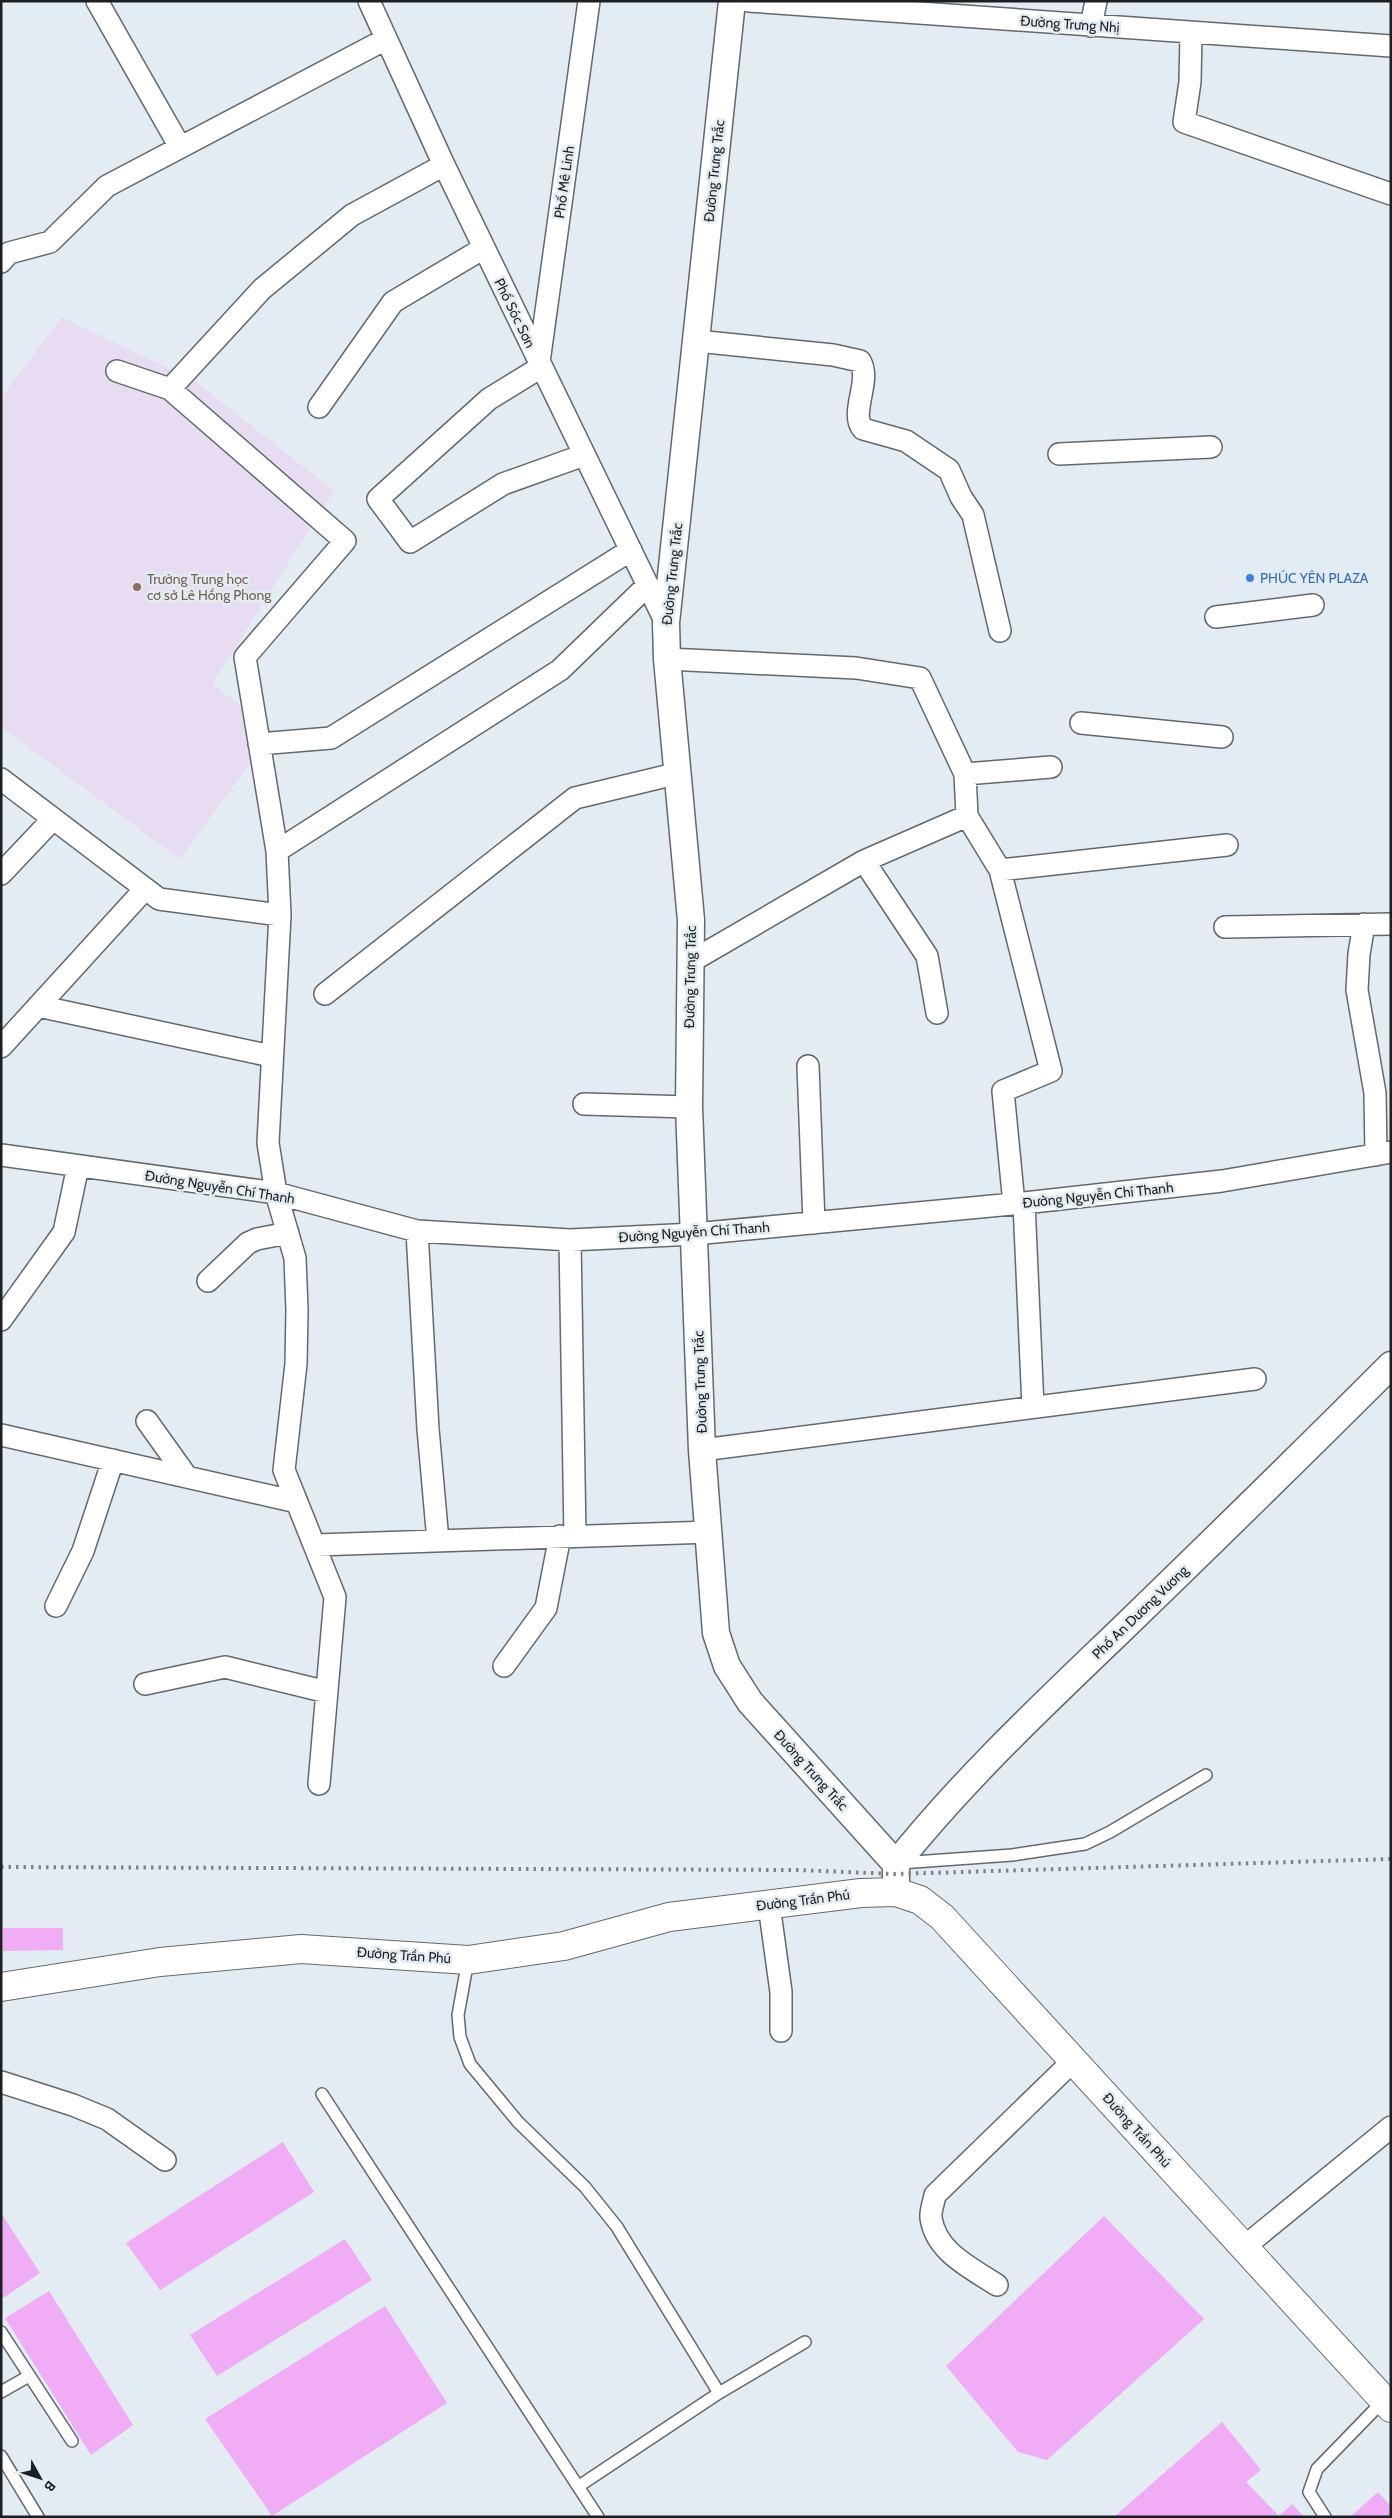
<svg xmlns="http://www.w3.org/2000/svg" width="1392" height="2518" font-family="Cabin,sans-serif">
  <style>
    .education { fill: #e7dcf1 }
    .building { fill: #f0acf5 }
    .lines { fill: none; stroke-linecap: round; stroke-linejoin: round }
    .service-casing { stroke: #61696f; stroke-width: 14 }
    .minor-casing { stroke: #61696f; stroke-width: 24 }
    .tertiary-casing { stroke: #61696f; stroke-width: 29 }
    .secondary-casing { stroke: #61696f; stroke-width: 30 }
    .service { stroke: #fff; stroke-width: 11 }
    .minor { stroke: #fff; stroke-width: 21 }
    .tertiary { stroke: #fff; stroke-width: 26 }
    .secondary { stroke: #fff; stroke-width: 28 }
    .rail { stroke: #7e8387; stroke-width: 4; stroke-dasharray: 2.5 5; stroke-linecap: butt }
    .shop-dot { fill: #3f7fe0; stroke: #e4ecf3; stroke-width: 2 }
    .education-dot { fill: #8d6e63; stroke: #e4ecf3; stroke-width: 2 }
    .labels { text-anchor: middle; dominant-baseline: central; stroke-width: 5; stroke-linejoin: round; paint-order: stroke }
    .street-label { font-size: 14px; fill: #1d2022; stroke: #e4ecf3 }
    .shop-label { font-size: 14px; fill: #366cbe; stroke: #e4ecf3; text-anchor: start }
    .education-label { font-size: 14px; fill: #785e54; stroke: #e4ecf3; text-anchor: start }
  </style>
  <rect width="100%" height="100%" fill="#e4ecf3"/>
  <!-- education -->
  <path class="education" d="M62 317 195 381 334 491 212 684 274 731 180 859 1 727V398Z"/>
  <!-- building -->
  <path class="building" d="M3 1928H63V1950L3 1951Z
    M283 2142 314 2192 160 2290 126 2243Z
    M1 2213 40 2273 3 2298 1 2295Z
    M1104 2216 1204 2319 1047 2460 1018 2452 946 2366Z
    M345 2239 372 2280 217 2376 190 2335Z
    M49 2291 133 2425 91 2455 5 2318Z
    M385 2306 447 2403 272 2516 205 2419Z
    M1222 2422 1261 2470 1246 2482 1279 2516 1292 2504 1304 2517H1114Z
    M1378 2492 1391 2506V2517H1350Z"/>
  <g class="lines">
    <!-- service casing -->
    <g class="service-casing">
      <path id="service" d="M900 1863 1012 1855 1085 1844 1110 1832 1206 1775
        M468 1960 458 2015 460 2037 470 2064 518 2122 585 2187 617 2227 719 2393 579 2486
        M322 2094 598 2517
        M1 2332 72 2441
        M1 2392 29 2376
        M719 2393 805 2342
        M1 2456 38 2517
        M1325 2517 1309 2492 1317 2469 1384 2400"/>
    </g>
    <!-- minor casing -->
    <g class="minor-casing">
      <path id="minor" d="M97 1 180 147
        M369 1 444 165 666 623
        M749 1 1391 46
        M1091 26 1096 1
        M1191 33 1190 82 1184 122 1391 194
        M1 262 9 253 50 242 107 186 386 39
        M697 341 833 355 860 361C872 381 849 413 863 429L906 441 949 470 961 497 973 515 1000 631
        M539 362 589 1
        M541 367 489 399 378 499 410 542 503 484 584 455
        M117 371 170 389 345 541 245 657 277 851 280 915 268 1143 276 1193 295 1258 297 1310 296 1364 284 1470 335 1597 319 1784
        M170 389 262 289 352 215 444 165
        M319 407 393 302 484 248
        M1059 454 1211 447
        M1216 617 1313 605
        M667 659 856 668 920 678 965 774 967 816
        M1081 723 1222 737
        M259 744 331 738 631 550
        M965 774 1051 767
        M1 779 159 899 280 915
        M277 851 560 670 648 585
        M864 861 927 956 937 1013
        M1000 870 1227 845
        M1 874 53 819
        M1364 924 1359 954 1357 990 1375 1093 1376 1155
        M1225 927 1391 924
        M690 962 864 861 967 816 1000 870 1051 1071 1003 1091 1014 1204
        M325 994 575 798 679 773
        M38 1006 271 1056
        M1 1047 145 889
        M808 1066 814 1223
        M584 1104 689 1107
        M1 1155 276 1193 417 1231 570 1240 694 1234 1024 1203 1222 1181 1391 1152
        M1024 1203 1033 1407
        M417 1231 428 1429 438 1541
        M570 1240 575 1536
        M208 1281 248 1243 257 1239 288 1233
        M1 1320 64 1232 78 1166
        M147 1421 187 1477
        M1 1435 297 1502
        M702 1450 1255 1379
        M316 1545 710 1532
        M56 1606 83 1551 113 1460
        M504 1666 546 1608 560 1536
        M145 1684 225 1667 327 1692
        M769 1905 781 1992V2031
        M1 2082 73 2105 107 2119 165 2160
        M1244 2247 1391 2127
        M997 2285C971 2268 936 2252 931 2218 930 2211 934 2202 935 2195L1073 2061"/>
    </g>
    <!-- tertiary casing -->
    <g class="tertiary-casing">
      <path id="tertiary" d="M732 1 666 623 667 659 691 920 689 1107 702 1450 716 1633 727 1666 750 1702 896 1864V1892
        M896 1864C963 1780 1041 1707 1118 1633 1210 1544 1301 1455 1391 1365"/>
    </g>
    <!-- secondary casing -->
    <g class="secondary-casing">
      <path id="secondary" d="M1 1987 160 1962 301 1949 468 1960 564 1946 669 1917 861 1893 896 1892 920 1900 942 1917 1391 2408"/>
    </g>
    <!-- service -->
    <use href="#service" class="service"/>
    <!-- minor -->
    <use href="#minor" class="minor"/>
    <!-- tertiary -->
    <use href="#tertiary" class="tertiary"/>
    <!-- secondary -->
    <use href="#secondary" class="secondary"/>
    <!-- rail -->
    <path class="rail" d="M1 1867 797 1870 895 1874 1391 1859"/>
  </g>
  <!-- markers -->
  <circle class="shop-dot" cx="1250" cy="578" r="5"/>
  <circle class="education-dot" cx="137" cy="587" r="5"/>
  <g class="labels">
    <!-- street labels -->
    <g class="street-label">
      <text transform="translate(1070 24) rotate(4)">Đường Trưng Nhị</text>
      <text transform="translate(714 171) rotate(-84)">Đường Trưng Trắc</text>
      <text transform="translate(564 182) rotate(-82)">Phố Mê Linh</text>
      <text transform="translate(515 313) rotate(64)">Phố Sóc Sơn</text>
      <text transform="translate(672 574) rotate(-84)">Đường Trưng Trắc</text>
      <text transform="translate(690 977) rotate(-89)">Đường Trưng Trắc</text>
      <text transform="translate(220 1187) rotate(9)">Đường Nguyễn Chí Thanh</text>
      <text transform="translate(1098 1195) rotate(-6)">Đường Nguyễn Chí Thanh</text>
      <text transform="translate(694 1232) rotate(-4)">Đường Nguyễn Chí Thanh</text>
      <text transform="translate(700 1382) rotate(-92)">Đường Trưng Trắc</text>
      <text transform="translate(1140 1612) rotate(-44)">Phố An Dương Vương</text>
      <text transform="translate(811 1770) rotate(48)">Đường Trưng Trắc</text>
      <text transform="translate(803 1900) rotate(-7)">Đường Trần Phú</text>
      <text transform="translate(404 1955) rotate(4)">Đường Trần Phú</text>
      <text transform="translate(1137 2130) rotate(48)">Đường Trần Phú</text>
    </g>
    <!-- shop labels -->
    <g class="shop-label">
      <text x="1260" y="578">PHÚC YÊN PLAZA</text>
    </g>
    <!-- education labels -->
    <g class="education-label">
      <text x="147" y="579">Trường Trung học<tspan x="147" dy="16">cơ sở Lê Hồng Phong</tspan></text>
    </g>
  </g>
  <!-- border -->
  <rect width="1392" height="2518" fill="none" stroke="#1d2022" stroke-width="5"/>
  <!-- north arrow -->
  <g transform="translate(40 2478) rotate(130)" stroke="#e4ecf3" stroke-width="4" paint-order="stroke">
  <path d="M0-4L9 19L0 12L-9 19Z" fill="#1d2022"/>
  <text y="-8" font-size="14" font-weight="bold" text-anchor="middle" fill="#1d2022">B</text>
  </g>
</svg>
